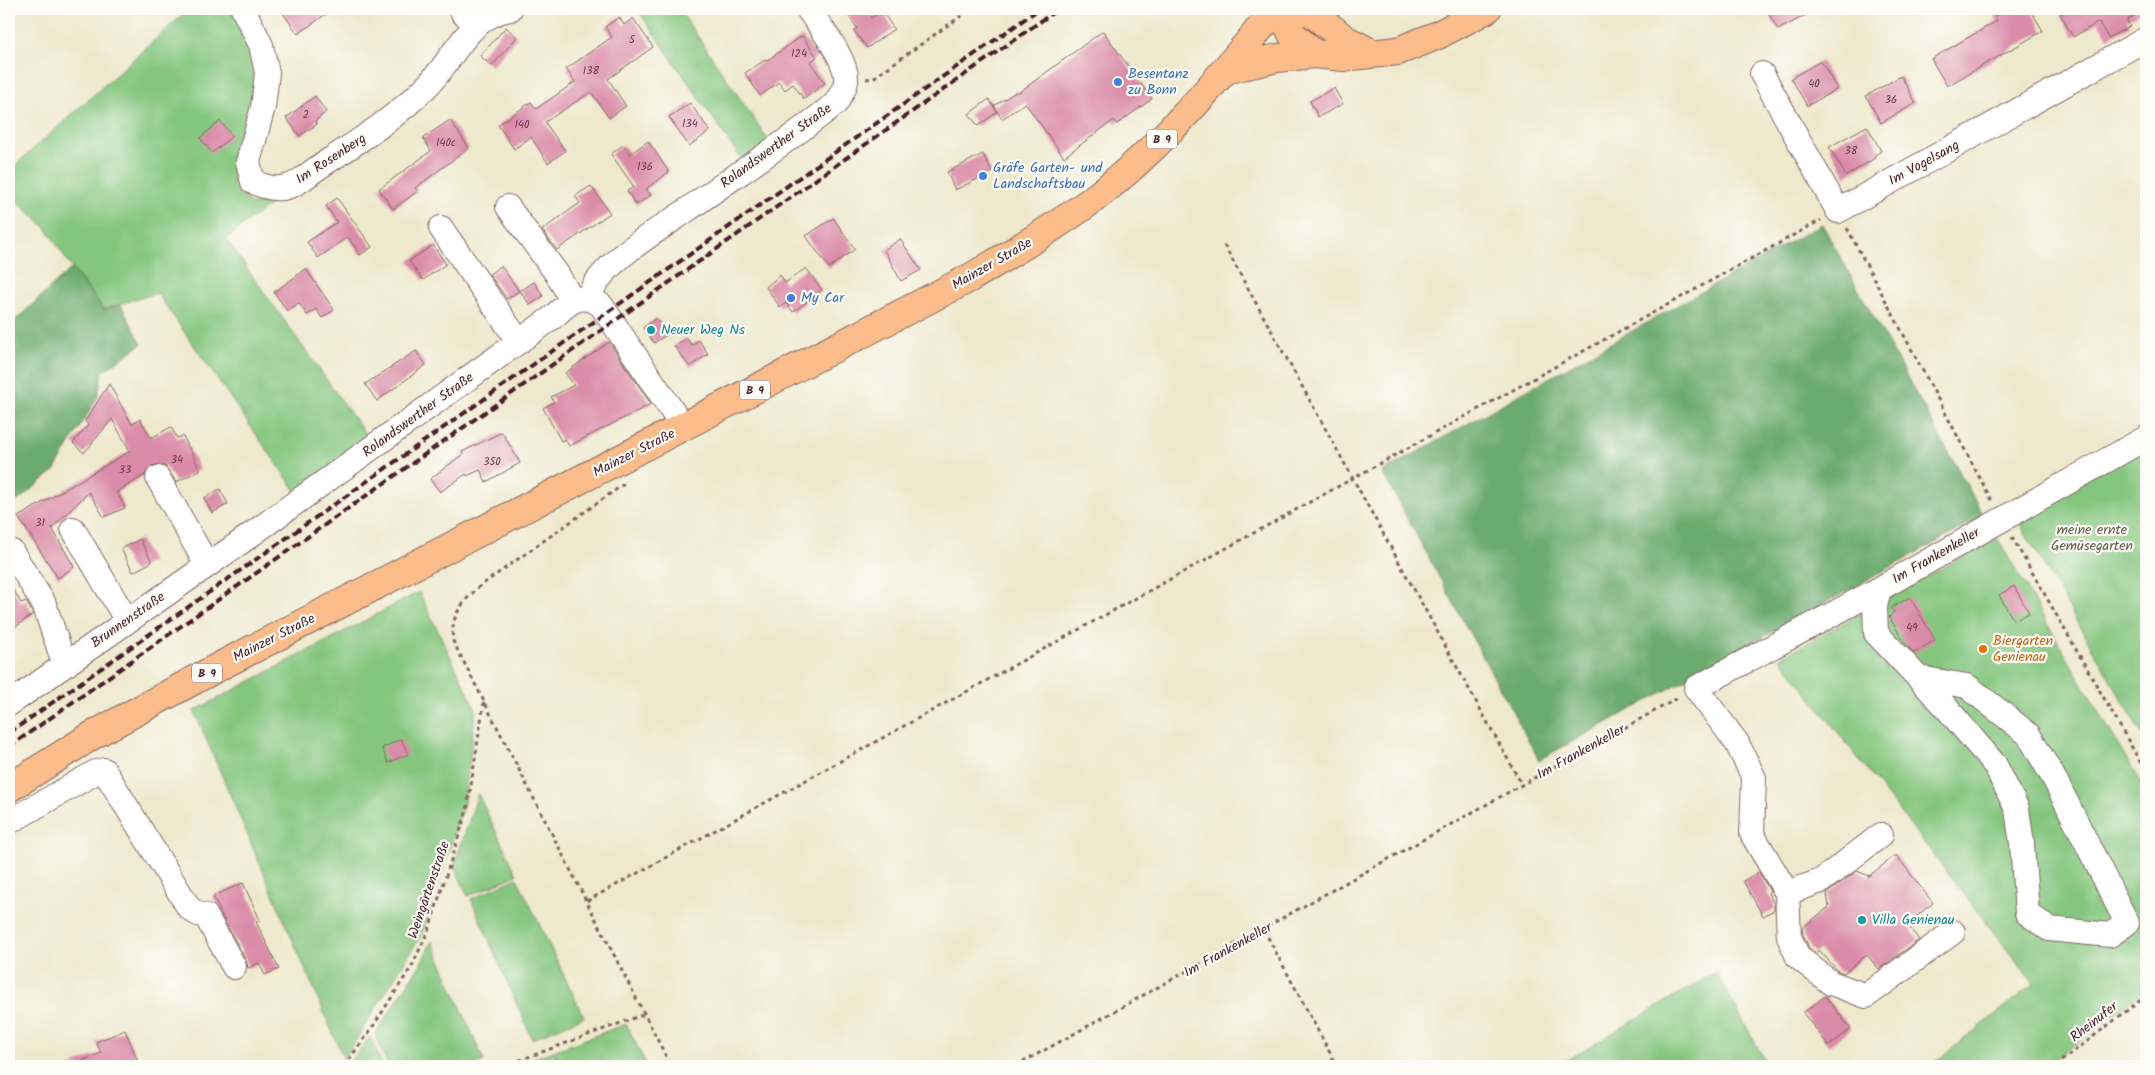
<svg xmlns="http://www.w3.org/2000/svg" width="2155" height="1075" font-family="Kalam,sans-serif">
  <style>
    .green { fill: #85c67f; stroke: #687255 }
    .forest { fill: #6cab6e; stroke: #5b654c }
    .building { fill: #da8ba8 }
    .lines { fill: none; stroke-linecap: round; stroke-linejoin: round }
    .minor-casing { stroke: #836563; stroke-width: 26 }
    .major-casing { stroke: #836563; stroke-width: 30 }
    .path { stroke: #836563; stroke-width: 3; stroke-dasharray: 4 4; stroke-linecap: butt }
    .minor { stroke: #fff; stroke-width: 24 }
    .major { stroke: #f9bc8a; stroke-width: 28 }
    .rail { stroke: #4a1f2b; stroke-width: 4; stroke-dasharray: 8 4; stroke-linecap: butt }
    .shop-dot { fill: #3f7fe0; stroke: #fdfcf7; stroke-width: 2 }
    .culture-dot { fill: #0f9aa8; stroke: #fdfcf7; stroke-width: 2 }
    .food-dot { fill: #e8710a; stroke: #fdfcf7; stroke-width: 2 }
    .labels { text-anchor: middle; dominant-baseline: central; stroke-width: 4.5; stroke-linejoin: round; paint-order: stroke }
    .number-label { font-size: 11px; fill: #6e3a4a }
    .shield { fill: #fdfcf7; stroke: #806168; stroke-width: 1 }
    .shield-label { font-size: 12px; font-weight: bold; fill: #4a1f2b }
    .shop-label { font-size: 14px; fill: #366cbe; stroke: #fdfcf7; text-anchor: start }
    .street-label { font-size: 14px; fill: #4a1f2b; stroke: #fdfcf7 }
    .culture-label { font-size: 14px; fill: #0d838f; stroke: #fdfcf7; text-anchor: start }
    .park-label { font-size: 14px; fill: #5f5948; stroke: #fdfcf7 }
    .food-label { font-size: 14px; fill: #c56008; stroke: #fdfcf7; text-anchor: start }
  </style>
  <rect width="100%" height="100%" fill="#fdfcf7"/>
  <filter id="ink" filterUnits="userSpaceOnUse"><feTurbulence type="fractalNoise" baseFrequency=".02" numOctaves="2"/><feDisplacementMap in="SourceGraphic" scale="10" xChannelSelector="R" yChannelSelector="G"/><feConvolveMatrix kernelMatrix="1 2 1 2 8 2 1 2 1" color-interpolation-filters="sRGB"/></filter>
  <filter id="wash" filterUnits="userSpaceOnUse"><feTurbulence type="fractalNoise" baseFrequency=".0096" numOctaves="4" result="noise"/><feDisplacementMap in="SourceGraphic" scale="20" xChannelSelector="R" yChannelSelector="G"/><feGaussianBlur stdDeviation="1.12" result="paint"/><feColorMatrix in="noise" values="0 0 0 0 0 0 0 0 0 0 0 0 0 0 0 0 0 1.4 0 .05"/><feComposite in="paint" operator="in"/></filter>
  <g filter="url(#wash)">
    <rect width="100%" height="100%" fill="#eee8cc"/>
    <!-- green -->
    <path class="green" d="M189 9H230L241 19 257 57 253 105 232 155 234 188 251 204 274 201 226 239 371 442 298 494 157 293 104 309 72 268 46 228 9 194V171Z
      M637 9H679L771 144 744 163Z
      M2146 444V741L2016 517Z
      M1997 538 2146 792V989L2047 1066H1930L2034 984 1780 658Z
      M419 592 476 709 464 803 422 934 344 1059 194 711Z
      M478 794 517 875 468 896 454 866Z
      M517 878 584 1017 532 1039 471 899Z
      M432 941 484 1061 471 1066H388L375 1035 420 965Z
      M1716 972 1768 1066H1557Z
      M626 1024 647 1066H563L556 1054 562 1066H513Z
      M370 1037 383 1066H347Z"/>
    <!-- forest -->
    <path class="forest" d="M1822 224 1984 516 1539 760 1382 472Z
      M72 268 104 310 121 305 142 344 102 372 98 396 54 471 9 508V326Z"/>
    <g id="blocks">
      <!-- building -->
      <path class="building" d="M280 9H333L298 34Z
        M844 9H865L871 18 882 11 894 29 867 48 854 31 857 28Z
        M1766 9H1817L1778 30Z
        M2007 9H2030L2043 31 1947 86 1931 59 1997 21 1994 16Z
        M2069 9H2146L2127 20 2130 26 2108 38 2099 22 2073 37 2060 14Z
        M619 17 624 25 633 18 653 47 608 79 626 106 609 118 591 92 545 122 565 151 548 163 531 137 514 149 498 125 531 102 536 109 575 82 566 69 612 37 605 27Z
        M506 27 517 37 492 66 480 56Z
        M1103 31 1152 99 1117 124 1114 120 1064 157 1025 103 1002 119 994 106 1017 91 1018 93Z
        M802 36 817 57 810 62 825 83 804 99 793 84 785 90 779 82 760 96 745 73 765 60 766 61Z
        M1821 61 1837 89 1807 106 1791 78Z
        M1901 76 1916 103 1881 123 1866 96Z
        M1334 88 1343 104 1318 117 1310 101Z
        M315 96 326 112 315 121 317 124 300 136 286 118Z
        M989 99 997 112 978 126 969 114Z
        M690 103 710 131 689 146 669 117Z
        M450 120 469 148 415 188 418 191 393 209 379 189 431 151 423 138Z
        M220 121 232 136 212 153 200 138Z
        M1867 126 1881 151 1874 156 1875 158 1846 176 1829 147Z
        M648 141 669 172 646 189 651 195 636 205 627 191 634 187 611 154 623 145 630 154Z
        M983 154 992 172 955 190 947 172Z
        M591 186 610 213 557 250 542 230 580 203 575 196Z
        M337 198 372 247 360 255 348 237 318 258 307 242 337 222 326 206Z
        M833 218 855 249 829 268 806 236Z
        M900 239 921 270 901 281 884 250Z
        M433 245 446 264 423 280 409 261Z
        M501 266 519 291 507 299 489 274Z
        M806 268 822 290 793 312 786 303 780 307 766 287 780 275 785 283Z
        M306 269 334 310 322 318 316 309 307 315 299 303 287 311 274 292Z
        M534 282 543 296 530 305 520 291Z
        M656 318 668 334 654 343 643 328Z
        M686 338 692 345 699 340 708 354 690 367 674 346Z
        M609 342 651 404 569 446 565 439 561 441 543 408 554 402 551 397 574 385 565 373Z
        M416 351 426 365 377 401 365 384Z
        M109 384 132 424 140 419 151 438 171 427 177 438 183 436 200 470 176 482 165 466 159 464 152 466 145 475 117 492 125 508 104 517 89 492 52 528 74 567 58 578 18 517 130 451 112 419 84 453 73 443 88 425 85 421Z
        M502 432 520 463 486 482 480 470 467 476 466 474 440 492 430 479 463 454 462 452Z
        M220 489 228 504 212 513 204 498Z
        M140 539 152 562 133 572 121 549Z
        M9 582 21 603 26 601 33 614 9 632Z
        M2014 586 2029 613 2014 621 1999 595Z
        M1910 597 1935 640 1914 653 1905 643 1889 617 1894 612 1891 608Z
        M401 739 408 754 388 763 382 748Z
        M1896 855 1933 903 1907 924 1919 940 1879 969 1867 955 1844 973 1838 971 1819 950 1815 953 1809 948 1803 934 1802 928 1829 907 1827 893 1857 871 1869 876Z
        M1759 872 1770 891 1768 893 1774 904V910L1763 916 1743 881Z
        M243 883 260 920 256 922 279 969 265 975 259 963 248 968 246 960 224 920 213 896Z
        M1825 996 1851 1029 1829 1046 1803 1013Z
        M125 1030 140 1066H70L101 1053 96 1042Z"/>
    </g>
  </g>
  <g filter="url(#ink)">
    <use href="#blocks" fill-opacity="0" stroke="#836563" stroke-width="1"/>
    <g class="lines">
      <!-- minor casing -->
      <g class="minor-casing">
        <path id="minor" d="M243 9 261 45 267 73 263 107 248 162 253 182C265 187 277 191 290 186 301 182 312 171 322 165 359 141 394 119 426 87 455 59 466 17 510 9
          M462 9 463 13 478 23
          M1762 74 1838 211 2146 39
          M508 207 557 274 572 300
          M441 228 519 342
          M588 298C601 262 656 232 687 210 736 175 789 141 836 103 840 96 845 89 846 81 848 60 820 27 808 9
          M158 478 207 565
          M73 529 127 621
          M12 552 44 604 61 654 67 664
          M1879 589 1875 607 1876 633 1945 706 1995 765 2017 809 2022 844 2027 913 2049 929 2110 935 2127 923 2055 780 2028 734 1967 686 1919 678
          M9 704 248 537 553 317C569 303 580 290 601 305L683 427
          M9 822 96 772 104 770 189 908 198 914 206 916 234 967
          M1787 893 1821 881 1881 835
          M1953 932 1866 996 1831 983 1798 957 1789 937 1787 893 1752 834 1754 778 1737 743 1696 688 1879 589 2146 438"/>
      </g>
      <!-- major casing -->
      <g class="major-casing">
        <path id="major" d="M1280 9 1292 34 1314 54
          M1293 9 1311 12 1346 40 1372 53
          M1225 70 1277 58 1314 54 1343 57 1398 51 1438 35 1487 9
          M9 788 93 735 224 664 970 278C1011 253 1053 229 1092 200 1163 146 1220 77 1276 9"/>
      </g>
      <!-- path -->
      <path class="path" d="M9 13 14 9
        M866 79 873 78 971 9
        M1847 228 1992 501
        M1224 245 1522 785
        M624 484 480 586C462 602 450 616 453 641L671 1066
        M2012 537 2146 772
        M587 901 1821 220
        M1264 930 1337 1066
        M344 1066 370 1031 412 966 429 929 467 810 484 702
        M504 1066 645 1014
        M1016 1066 1678 698
        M2055 1066 2146 996"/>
      <!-- minor -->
      <use href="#minor" class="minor"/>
      <!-- major -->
      <use href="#major" class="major"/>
      <!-- rail -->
      <path class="rail" d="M9 733 1039 9
        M9 747 1058 9"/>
    </g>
  </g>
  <!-- markers -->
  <g class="shop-dot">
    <circle cx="1118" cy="82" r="5"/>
    <circle cx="983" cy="176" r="5"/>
    <circle cx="791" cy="298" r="5"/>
  </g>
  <g class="culture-dot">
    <circle cx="651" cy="330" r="5"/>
    <circle cx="1862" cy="920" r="5"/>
  </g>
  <circle class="food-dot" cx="1983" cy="649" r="5"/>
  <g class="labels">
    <!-- number labels -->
    <g class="number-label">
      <text x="632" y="40">5</text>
      <text x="799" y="54">124</text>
      <text x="591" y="71">138</text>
      <text x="1814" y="84">40</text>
      <text x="1891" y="100">36</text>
      <text x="306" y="115">2</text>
      <text x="690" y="124">134</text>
      <text x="522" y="125">140</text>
      <text x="446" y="143">140c</text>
      <text x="1851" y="151">38</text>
      <text x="645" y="167">136</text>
      <text x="177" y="460">34</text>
      <text x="492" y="462">350</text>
      <text x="125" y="470">33</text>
      <text x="40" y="523">31</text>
      <text x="1912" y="628">49</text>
    </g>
    <!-- shield labels -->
    <g class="shield">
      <rect x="1147" y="129.5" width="30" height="19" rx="4"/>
      <rect x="740" y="380.5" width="30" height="19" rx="4"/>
      <rect x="192" y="663.5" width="30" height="19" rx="4"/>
    </g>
    <g class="shield-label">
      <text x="1162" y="139">B 9</text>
      <text x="755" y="390">B 9</text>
      <text x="207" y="673">B 9</text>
    </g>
    <!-- shop labels -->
    <g class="shop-label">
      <text x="1128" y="74">Besentanz<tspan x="1128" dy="16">zu Bonn</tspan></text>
      <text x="993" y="168">Gräfe Garten- und<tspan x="993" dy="16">Landschaftsbau</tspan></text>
      <text x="801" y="298">My Car</text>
    </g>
    <!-- street labels -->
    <g class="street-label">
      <text transform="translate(776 146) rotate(-36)">Rolandswerther Straße</text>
      <text transform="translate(331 159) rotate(-33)">Im Rosenberg</text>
      <text transform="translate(1924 163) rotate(-29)">Im Vogelsang</text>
      <text transform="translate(992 264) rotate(-30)">Mainzer Straße</text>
      <text transform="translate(418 415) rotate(-36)">Rolandswerther Straße</text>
      <text transform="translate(634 453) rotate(-27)">Mainzer Straße</text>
      <text transform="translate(1936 556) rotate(-30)">Im Frankenkeller</text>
      <text transform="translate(128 620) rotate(-35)">Brunnenstraße</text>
      <text transform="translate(274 638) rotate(-27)">Mainzer Straße</text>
      <text transform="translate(1581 752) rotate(-29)">Im Frankenkeller</text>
      <text transform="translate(429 890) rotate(-71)">Weingärtenstraße</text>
      <text transform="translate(1228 950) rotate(-29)">Im Frankenkeller</text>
      <text transform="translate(2094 1022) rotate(-38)">Rheinufer</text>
    </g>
    <!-- culture labels -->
    <g class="culture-label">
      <text x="661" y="330">Neuer Weg Ns</text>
      <text x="1872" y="920">Villa Genienau</text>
    </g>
    <!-- park labels -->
    <g class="park-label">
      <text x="2092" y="530">meine ernte<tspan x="2092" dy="16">Gemüsegarten</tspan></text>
    </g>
    <!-- food labels -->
    <g class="food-label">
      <text x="1993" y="641">Biergarten<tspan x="1993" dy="16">Genienau</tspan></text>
    </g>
  </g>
  <!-- margin -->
  <rect width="2155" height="1075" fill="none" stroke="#fdfcf7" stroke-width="30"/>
</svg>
